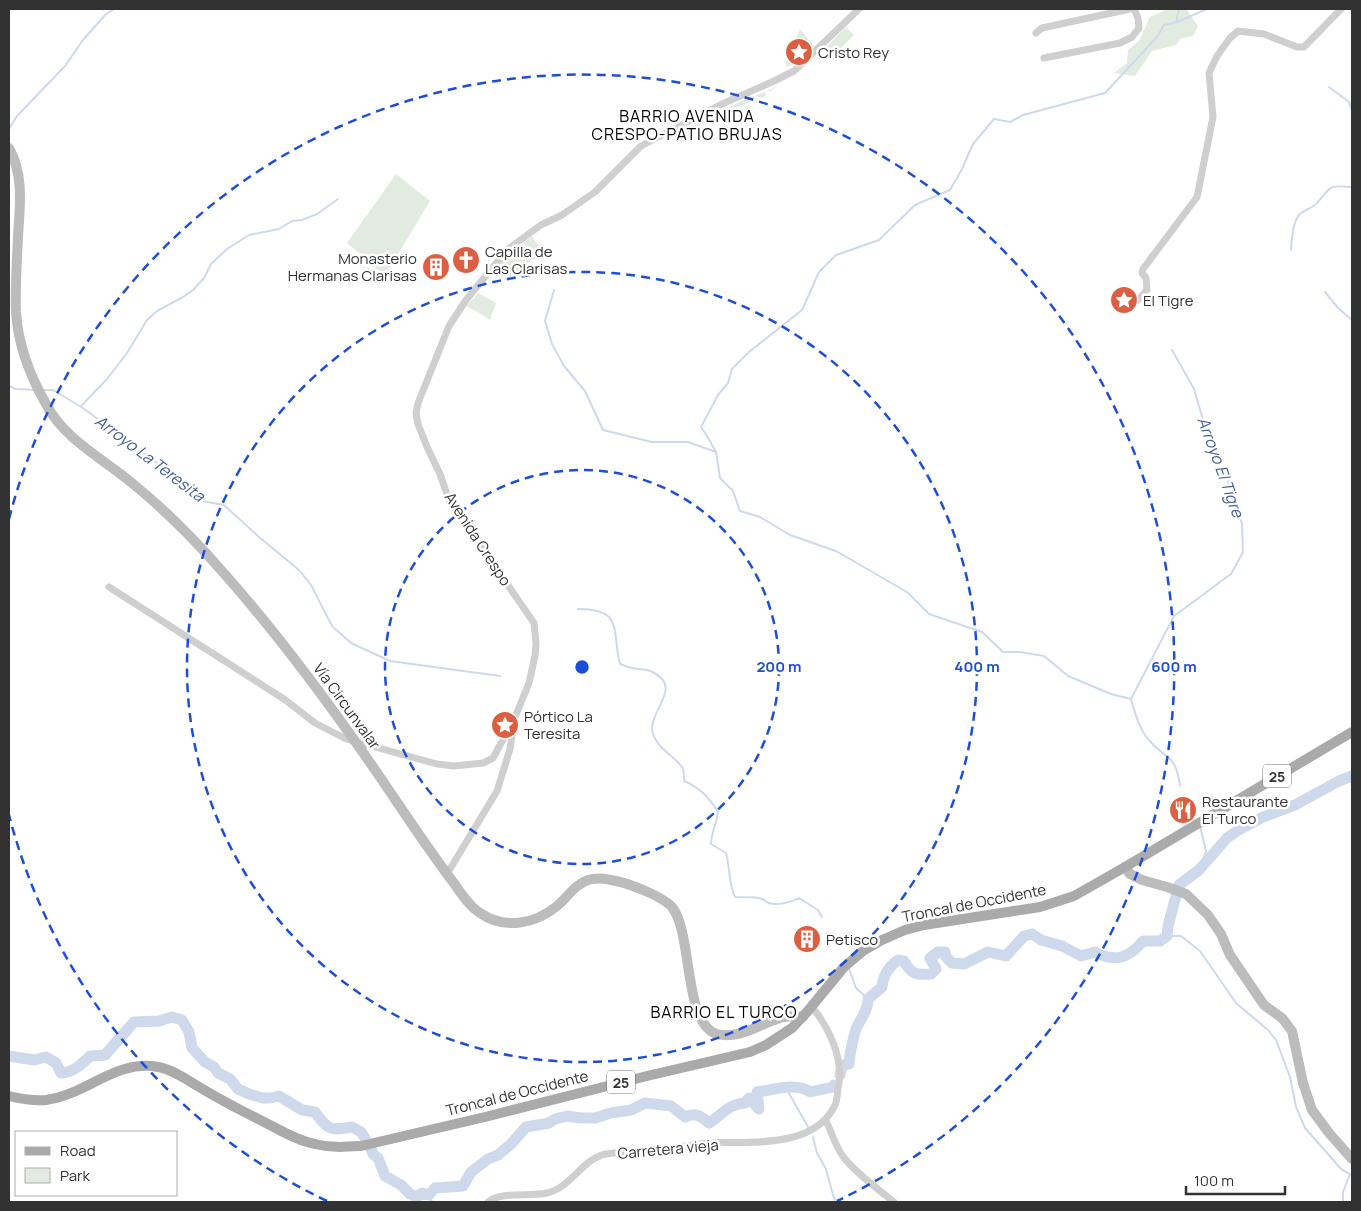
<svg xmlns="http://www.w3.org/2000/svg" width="1361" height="1211" font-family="Manrope,sans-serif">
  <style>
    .green { fill: #e2ebdf }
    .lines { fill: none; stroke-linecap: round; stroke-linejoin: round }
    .stream { stroke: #cfd9ec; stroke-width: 2 }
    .river { stroke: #cfd9ec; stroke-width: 11 }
    .street { stroke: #cfcfcf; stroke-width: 7 }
    .secondary { stroke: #bcbcbc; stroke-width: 10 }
    .primary { stroke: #aaa; stroke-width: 10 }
    .ring { fill: none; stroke: #1d4ed8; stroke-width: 2.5; stroke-dasharray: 9 6 }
    .labels { text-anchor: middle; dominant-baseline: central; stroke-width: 5; stroke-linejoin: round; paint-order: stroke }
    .shield { fill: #fff; stroke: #707070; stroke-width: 1 }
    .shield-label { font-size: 14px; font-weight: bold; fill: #323232 }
    .poi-label { font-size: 15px; fill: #323232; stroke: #fff; text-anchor: start }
    .street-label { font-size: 15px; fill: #323232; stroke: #fff }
    .neighbourhood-label { font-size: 16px; letter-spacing: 1px; fill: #000; stroke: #fff }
    .water-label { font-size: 16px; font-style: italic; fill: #435e91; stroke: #fff }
    .centre { fill: #1d4ed8; stroke: #fff; stroke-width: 2.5 }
    .ring-label { font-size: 15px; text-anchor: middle; font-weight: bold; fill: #1d4ed8; stroke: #fff; stroke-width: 5; stroke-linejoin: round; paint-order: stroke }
  </style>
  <rect width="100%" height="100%" fill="#fff"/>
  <!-- green -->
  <path class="green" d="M1168 9H1185L1187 10 1198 26 1193 36 1180 39 1176 45 1152 51 1135 76 1114 73 1127 63 1128 50 1139 41 1150 17Z
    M846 27 854 35 833 56 825 48Z
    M800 29 814 46 799 61 787 67H786L787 58Z
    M780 83 771 91 765 92 766 96 761 98 756 96 748 103 734 108 717 119 700 125 680 135 682 131 737 103 770 90Z
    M396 174 430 201 385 276 347 243Z
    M532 236 542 252 510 277 496 269 501 262Z
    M478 293 496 303 490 320 481 314 466 306Z"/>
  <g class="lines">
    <!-- stream -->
    <path class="stream" d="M1180 9 1177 15V22L1164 25 1157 37 1105 93 1023 115 1010 122 994 119 973 144 961 171 950 190 915 205 879 240 836 255 819 272 802 310 749 352 732 369 728 383 718 395 701 427 707 436 716 452 720 478 733 491 740 511 760 517 790 535 836 551 907 592 929 614 982 632 1003 652H1020L1044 656 1068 676 1111 694 1131 699C1135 713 1139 728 1148 739 1165 760 1176 753 1180 786
      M1177 22 1207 9
      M1329 87 1349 102 1352 111
      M9 129 17 116 65 66 83 40 105 15 114 9
      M1291 250C1292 239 1292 221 1301 213 1306 209 1313 208 1317 203 1332 186 1327 185 1352 187
      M554 290 545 321 552 344 564 366 585 391 603 430 652 442H688L716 452
      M1325 292 1338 308 1352 320
      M1172 350 1194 389 1211 447 1231 487
      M9 386 16 389 36 390
      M43 390H53L83 408 162 467 174 474 202 501 224 505 259 537 299 570 311 585 332 626 351 643 390 661 500 676
      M81 406 107 379 127 353 147 320 157 311 183 297 194 289 204 278 211 264 227 249 249 235 279 229 292 221 302 220 317 214 338 199
      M578 609C625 609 611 631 620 664 626 666 632 669 639 669 643 670 646 669 650 671 687 687 646 711 653 734 658 750 677 757 683 769 684 772 684 777 684 781 699 787 710 798 718 812 717 823 711 833 711 844L726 853C730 867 729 886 735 897 740 897 759 897 762 899 765 900 766 902 769 903 777 906 792 902 799 898L818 910 822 917
      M1131 699 1174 616 1231 574 1243 552 1242 524 1233 491
      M1199 870 1206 851 1200 826
      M1167 936H1181L1200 951 1236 1003 1268 1030 1276 1040 1290 1077 1296 1107 1305 1128 1342 1170 1350 1174 1343 1192V1202
      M849 969 856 988 868 999
      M786 1088 808 1127
      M813 1137 817 1153 826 1169 833 1195 836 1202
      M429 1195 432 1202"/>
    <!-- river -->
    <path class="river" d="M1179 885 1199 870 1227 838 1237 831 1263 817 1295 805 1339 781 1352 776
      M9 1056 34 1060 46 1057 56 1063 61 1073C74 1072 81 1065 90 1056L105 1055 134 1022 159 1021 172 1017 182 1020 189 1032 192 1048 205 1062 214 1067 218 1073 230 1079 238 1089 249 1094 263 1098H270L279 1096 302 1110 315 1112C328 1130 330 1131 352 1127L361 1132 365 1138
      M840 1075 842 1065 849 1064C849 1057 854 1035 856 1029 861 1018 868 1011 868 999L882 987C883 976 888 967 898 960L904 961C912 975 916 975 931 974L936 969 930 958 938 952H945L946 957 952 963 964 964 988 952 1006 956 1024 936 1032 934 1041 940 1062 946 1081 956 1095 952C1115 963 1129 958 1143 941H1160L1167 936 1168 926 1176 896
      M370 1147 373 1154 378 1158 385 1176 401 1185 410 1194 417 1197 422 1193 429 1195 435 1188 463 1186 471 1172 488 1159 498 1155 511 1144 526 1127 549 1123 555 1119 567 1116 581 1118H595L611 1113 631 1110 645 1103 671 1106 685 1117C695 1112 701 1116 709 1123 722 1115 728 1104 745 1103L749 1098 759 1109 757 1092C773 1090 797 1082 810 1092L833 1087 834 1085"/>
    <!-- street -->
    <path class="street" d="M1036 33 1042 28 1130 9
      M1044 58 1120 43 1132 37 1139 28 1138 18 1134 9
      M1123 308C1134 304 1140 299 1147 290L1146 278 1142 273 1143 269 1197 197 1213 117 1209 73 1217 56 1230 38 1238 31 1264 34 1297 47H1304L1341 9
      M109 587 284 699 315 723 346 739 437 764 454 766 483 763 493 758 513 721
      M447 874 497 791 510 749 515 717 529 683 535 656 536 643 534 623 449 500 440 474 427 447 418 424 416 413 418 403 449 326 466 300 508 249 541 225 562 215 595 192 641 146 722 104 772 82 794 71 859 9
      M826 1120C831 1132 835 1144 842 1155 851 1169 880 1191 894 1202
      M488 1202C502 1191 529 1197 547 1193 572 1187 583 1158 606 1154 626 1151 646 1151 666 1149 680 1147 694 1144 708 1143 747 1141 814 1150 835 1105 838 1099 837 1090 839 1083 843 1057 828 1026 812 1007"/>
    <!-- secondary -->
    <path class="secondary" d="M9 148C24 175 20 206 18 236 17 261 15 287 16 312 18 344 30 376 46 404 64 439 102 458 132 483 164 509 194 539 221 570 280 636 332 707 382 780 405 814 428 849 453 882 461 893 469 906 480 913 505 930 535 924 557 906 568 897 574 885 588 880 598 877 606 879 616 881 630 884 662 896 672 907 693 933 683 1024 717 1034 747 1042 773 1010 803 1017
      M1125 867 1130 874 1142 880 1167 887 1186 894 1208 915 1221 934 1230 955 1264 1005 1282 1018 1292 1031 1303 1083 1312 1110 1329 1133 1352 1159"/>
    <!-- primary -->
    <path class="primary" d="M9 1096C21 1099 34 1101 46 1100 86 1095 116 1059 158 1067 175 1070 191 1083 206 1091 226 1103 246 1113 266 1123 282 1131 298 1141 315 1144 331 1148 345 1147 361 1146L485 1117 647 1076 750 1052 766 1045 792 1028 807 1012 844 967 863 951 882 940 905 930 924 925 1040 907 1074 896 1125 867 1352 732"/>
  </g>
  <!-- distance rings -->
  <g class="ring">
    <circle cx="582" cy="667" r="197"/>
    <circle cx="582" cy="667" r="395"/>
    <path d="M327 1201A592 592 0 0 1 9 815M9 519A592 592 0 1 1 837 1201"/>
  </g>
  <!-- icons -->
  <defs>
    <g id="sight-disc" transform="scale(1.4375)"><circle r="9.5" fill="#dc5f41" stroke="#fff"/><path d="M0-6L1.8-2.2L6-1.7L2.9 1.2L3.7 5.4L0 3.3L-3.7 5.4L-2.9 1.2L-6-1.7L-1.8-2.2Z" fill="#fff"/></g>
    <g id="church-disc" transform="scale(1.4375)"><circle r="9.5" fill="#dc5f41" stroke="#fff"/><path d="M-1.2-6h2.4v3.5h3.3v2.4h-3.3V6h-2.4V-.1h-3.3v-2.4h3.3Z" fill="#fff"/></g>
    <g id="building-disc" transform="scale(1.4375)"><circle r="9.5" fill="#dc5f41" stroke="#fff"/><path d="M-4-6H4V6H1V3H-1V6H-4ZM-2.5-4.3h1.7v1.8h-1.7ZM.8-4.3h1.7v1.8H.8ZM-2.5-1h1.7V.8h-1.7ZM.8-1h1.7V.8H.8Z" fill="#fff"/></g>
    <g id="restaurant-disc" transform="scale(1.4375)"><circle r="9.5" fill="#dc5f41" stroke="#fff"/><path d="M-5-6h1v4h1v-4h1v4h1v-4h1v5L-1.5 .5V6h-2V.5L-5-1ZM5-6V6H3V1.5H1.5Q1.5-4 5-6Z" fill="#fff"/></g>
  </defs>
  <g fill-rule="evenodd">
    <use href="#sight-disc" x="799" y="52"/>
    <use href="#church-disc" x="466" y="260"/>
    <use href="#building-disc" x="436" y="267"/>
    <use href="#sight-disc" x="1124" y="300"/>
    <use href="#sight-disc" x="505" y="725"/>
    <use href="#restaurant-disc" x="1183" y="810"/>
    <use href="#building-disc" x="807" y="939"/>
  </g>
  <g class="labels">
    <!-- shield labels -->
    <g class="shield">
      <rect x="1263" y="764.5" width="28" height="23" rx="4"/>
      <rect x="607" y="1070.5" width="28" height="23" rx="4"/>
    </g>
    <g class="shield-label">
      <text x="1277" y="776">25</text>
      <text x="621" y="1082">25</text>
    </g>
    <!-- poi labels -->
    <g class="poi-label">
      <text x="818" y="52">Cristo Rey</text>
      <text x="485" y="251">Capilla de<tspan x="485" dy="17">Las Clarisas</tspan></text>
      <text x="417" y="258" text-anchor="end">Monasterio<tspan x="417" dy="17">Hermanas Clarisas</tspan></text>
      <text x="1143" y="300">El Tigre</text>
      <text x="524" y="716">Pórtico La<tspan x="524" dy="17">Teresita</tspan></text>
      <text x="1202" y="801">Restaurante<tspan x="1202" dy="17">El Turco</tspan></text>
      <text x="826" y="939">Petisco</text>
    </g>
    <!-- street labels -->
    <g class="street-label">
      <text transform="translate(478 539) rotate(57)">Avenida Crespo</text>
      <text transform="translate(347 706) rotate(54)">Vía Circunvalar</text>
      <text transform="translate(974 903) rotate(-11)">Troncal de Occidente</text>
      <text transform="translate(517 1093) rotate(-14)">Troncal de Occidente</text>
      <text transform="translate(668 1149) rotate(-5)">Carretera vieja</text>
    </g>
    <!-- neighbourhood labels -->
    <g class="neighbourhood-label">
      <text x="687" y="116">BARRIO AVENIDA<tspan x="687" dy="18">CRESPO-PATIO BRUJAS</tspan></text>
      <text x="724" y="1012">BARRIO EL TURCO</text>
    </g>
    <!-- water labels -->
    <g class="water-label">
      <text transform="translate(150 458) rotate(37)">Arroyo La Teresita</text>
      <text transform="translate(1221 467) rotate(70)">Arroyo El Tigre</text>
    </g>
  </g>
  <circle cx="582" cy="667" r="8" class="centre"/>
  <g class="ring-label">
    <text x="779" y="672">200 m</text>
    <text x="977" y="672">400 m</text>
    <text x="1174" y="672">600 m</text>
  </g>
  <!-- border -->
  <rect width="1361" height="1211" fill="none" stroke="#323232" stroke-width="20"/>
  <!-- legend -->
  <rect x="15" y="1131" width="162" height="65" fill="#ffffff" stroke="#adadad"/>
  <rect x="25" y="1147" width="25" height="8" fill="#aaaaaa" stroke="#adadad"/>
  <text x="60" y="1156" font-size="15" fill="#323232">Road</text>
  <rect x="25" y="1168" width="25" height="15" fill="#e2ebdf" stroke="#adadad"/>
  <text x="60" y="1181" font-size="15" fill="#323232">Park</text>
  <!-- scale -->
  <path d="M1186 1186v8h99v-8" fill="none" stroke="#323232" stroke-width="2.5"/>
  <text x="1194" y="1186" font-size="15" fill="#323232" stroke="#ffffff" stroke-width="4" paint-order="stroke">100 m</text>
</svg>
